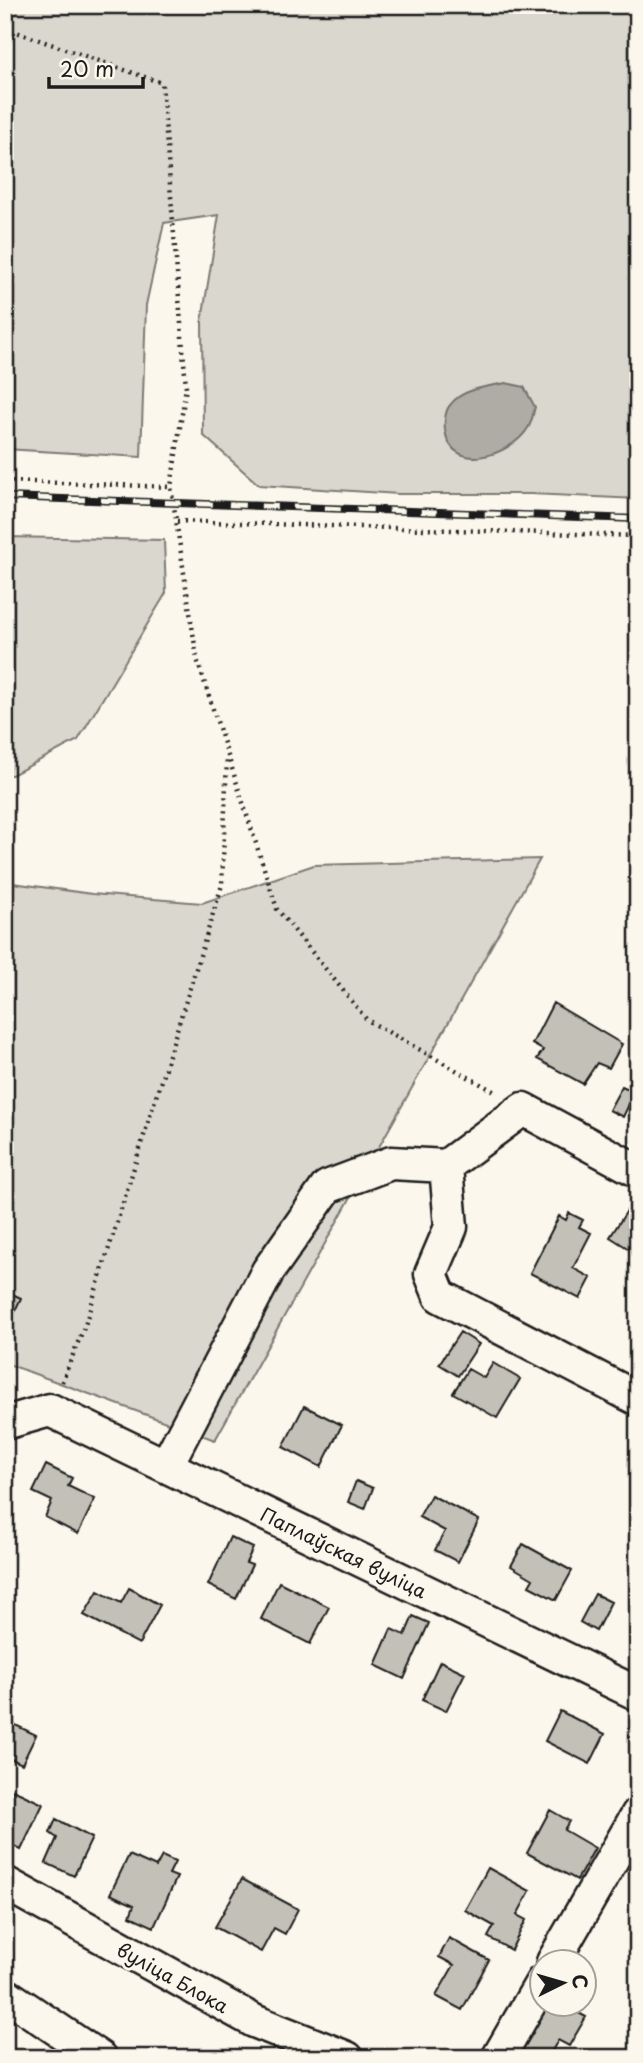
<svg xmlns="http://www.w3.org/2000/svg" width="643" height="2063" font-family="'Playpen Sans',sans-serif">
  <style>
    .green { fill: #dad7ce; stroke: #7b7a75; stroke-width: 2 }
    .water { fill: #afaca5; stroke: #74726e; stroke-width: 2 }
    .building { fill: #c3c0b8; stroke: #1c1c1c; stroke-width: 2 }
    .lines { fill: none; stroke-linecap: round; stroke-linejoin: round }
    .minor-casing { stroke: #1c1c1c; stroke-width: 37 }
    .path { stroke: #1c1c1c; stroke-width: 4.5; stroke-dasharray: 2 5; stroke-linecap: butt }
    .minor { stroke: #fbf7ec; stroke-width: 32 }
    .rail-casing { stroke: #1c1c1c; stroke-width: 8 }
    .rail { stroke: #fbf7ec; stroke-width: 5; stroke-dasharray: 16; stroke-linecap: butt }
    .labels { text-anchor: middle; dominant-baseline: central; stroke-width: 6; stroke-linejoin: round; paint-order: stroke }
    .street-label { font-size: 19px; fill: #1c1c1c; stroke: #fbf7ec }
  </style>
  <rect width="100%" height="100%" fill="#fbf7ec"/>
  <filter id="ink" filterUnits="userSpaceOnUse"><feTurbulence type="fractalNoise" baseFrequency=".0143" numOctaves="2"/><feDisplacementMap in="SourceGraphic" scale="14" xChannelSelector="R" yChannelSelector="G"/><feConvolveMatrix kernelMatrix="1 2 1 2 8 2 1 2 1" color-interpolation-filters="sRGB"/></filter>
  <g filter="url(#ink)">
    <!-- green -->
    <path class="green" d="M5 5H638V499L531 494H399L259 485 203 435 202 320 219 215 164 223 146 305 141 457 5 449Z
      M5 537 164 540 166 593 78 740 12 775H5Z
      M540 859 215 1440 5 1363V882L92 894 202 903 314 865Z"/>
    <!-- water -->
    <path class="water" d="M506 383 524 387 535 407C533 413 532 422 528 428 511 456 451 475 445 430 444 422 445 410 451 404 462 389 489 386 506 383Z"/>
    <!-- building -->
    <path class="building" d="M553 1003 622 1044 609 1068 597 1063 583 1084 537 1059 543 1050 532 1044Z
      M622 1086 635 1092 623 1117 609 1110Z
      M630 1206 638 1211V1236L629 1249 610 1237Z
      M569 1213 583 1220 579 1227 591 1233 573 1268 591 1278 580 1299 530 1273 559 1216 566 1220Z
      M8 1292 21 1298 9 1324 5 1322Z
      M460 1332 479 1344 458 1376 439 1364Z
      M493 1363 520 1379 497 1418 453 1393 468 1369 484 1378Z
      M304 1406 342 1425 321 1467 283 1447Z
      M46 1465 72 1478 68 1486 95 1499 78 1534 45 1517 52 1501 33 1492Z
      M356 1481 373 1488 365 1509 348 1502Z
      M431 1495 479 1520 458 1562 435 1550 445 1531 419 1517Z
      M5 1524 13 1526 5 1548Z
      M230 1537 253 1548 246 1563 252 1565 236 1599 208 1585Z
      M523 1544 572 1571 556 1600 529 1586 533 1579 511 1566Z
      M279 1582 329 1607 310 1644 261 1619Z
      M129 1588 160 1605 139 1644 84 1615 98 1591 121 1603Z
      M595 1594 611 1602 596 1631 580 1622Z
      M413 1616 429 1623 404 1679 375 1665 391 1629 405 1635Z
      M440 1661 465 1673 446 1711 422 1700Z
      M560 1711 605 1734 590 1764 545 1741Z
      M5 1720 36 1735 22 1764 5 1756Z
      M13 1790 43 1804 21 1850 5 1841V1810Z
      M550 1810 569 1821 564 1830 595 1848 577 1880 527 1853Z
      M56 1819 92 1838 74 1876 46 1863 57 1838 50 1833Z
      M129 1855 156 1867 162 1856 175 1862 169 1874 177 1877 154 1927 130 1916 134 1905 110 1894Z
      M488 1868 530 1891 517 1915 526 1920 511 1950 488 1937 494 1926 465 1910Z
      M242 1879 298 1909 285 1934 274 1928 261 1952 215 1927Z
      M449 1938 489 1960 462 2010 436 1996 454 1965 439 1957Z
      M542 2004H562L586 2017 569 2046 558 2040 548 2058H527L513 2050Z"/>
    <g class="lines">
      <!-- minor casing -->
      <g class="minor-casing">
        <path id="minor" d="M638 1171 523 1109 446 1166 451 1227 431 1274 440 1296 638 1399
          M5 1423 50 1410 638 1694
          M166 1466 268 1271 327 1187 391 1163 446 1166
          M5 1883 254 2021 347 2058
          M553 1962 638 1814
          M5 1994 100 2058
          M498 2058 542 1982"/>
      </g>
      <!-- path -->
      <path class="path" d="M5 28 162 83 186 387 171 487 197 659 277 909 367 1020 495 1092
        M5 481 171 487
        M177 521 638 536
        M62 1382 85 1325 222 885 227 758"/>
      <!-- minor -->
      <use href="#minor" class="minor"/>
      <!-- rail casing -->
      <g class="rail-casing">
        <path id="rail" d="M5 497 638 519"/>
      </g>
      <!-- rail -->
      <use href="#rail" class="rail"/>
    </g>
  </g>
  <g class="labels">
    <!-- street labels -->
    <g class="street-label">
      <text transform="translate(344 1552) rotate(26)">Паплаўская вуліца</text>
      <text transform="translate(173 1977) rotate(29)">вуліца Блока</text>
    </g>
  </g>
  <!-- margin -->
  <rect width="643" height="2063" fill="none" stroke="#fbf7ec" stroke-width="28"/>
  <rect x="14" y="14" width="615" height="2035" fill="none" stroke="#1c1c1c" stroke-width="2.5" filter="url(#ink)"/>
  <!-- north arrow -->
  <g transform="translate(563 1983) rotate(85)"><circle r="33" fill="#fbf7ec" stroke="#a29f99" stroke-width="2"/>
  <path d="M0-5L12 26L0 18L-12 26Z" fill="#1c1c1c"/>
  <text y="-10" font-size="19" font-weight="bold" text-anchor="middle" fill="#1c1c1c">С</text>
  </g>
  <!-- scale -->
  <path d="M49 77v10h94v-10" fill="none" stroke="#1c1c1c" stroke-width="3.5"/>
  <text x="60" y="77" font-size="21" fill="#1c1c1c" stroke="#fbf7ec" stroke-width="5" paint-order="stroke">20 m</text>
</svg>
